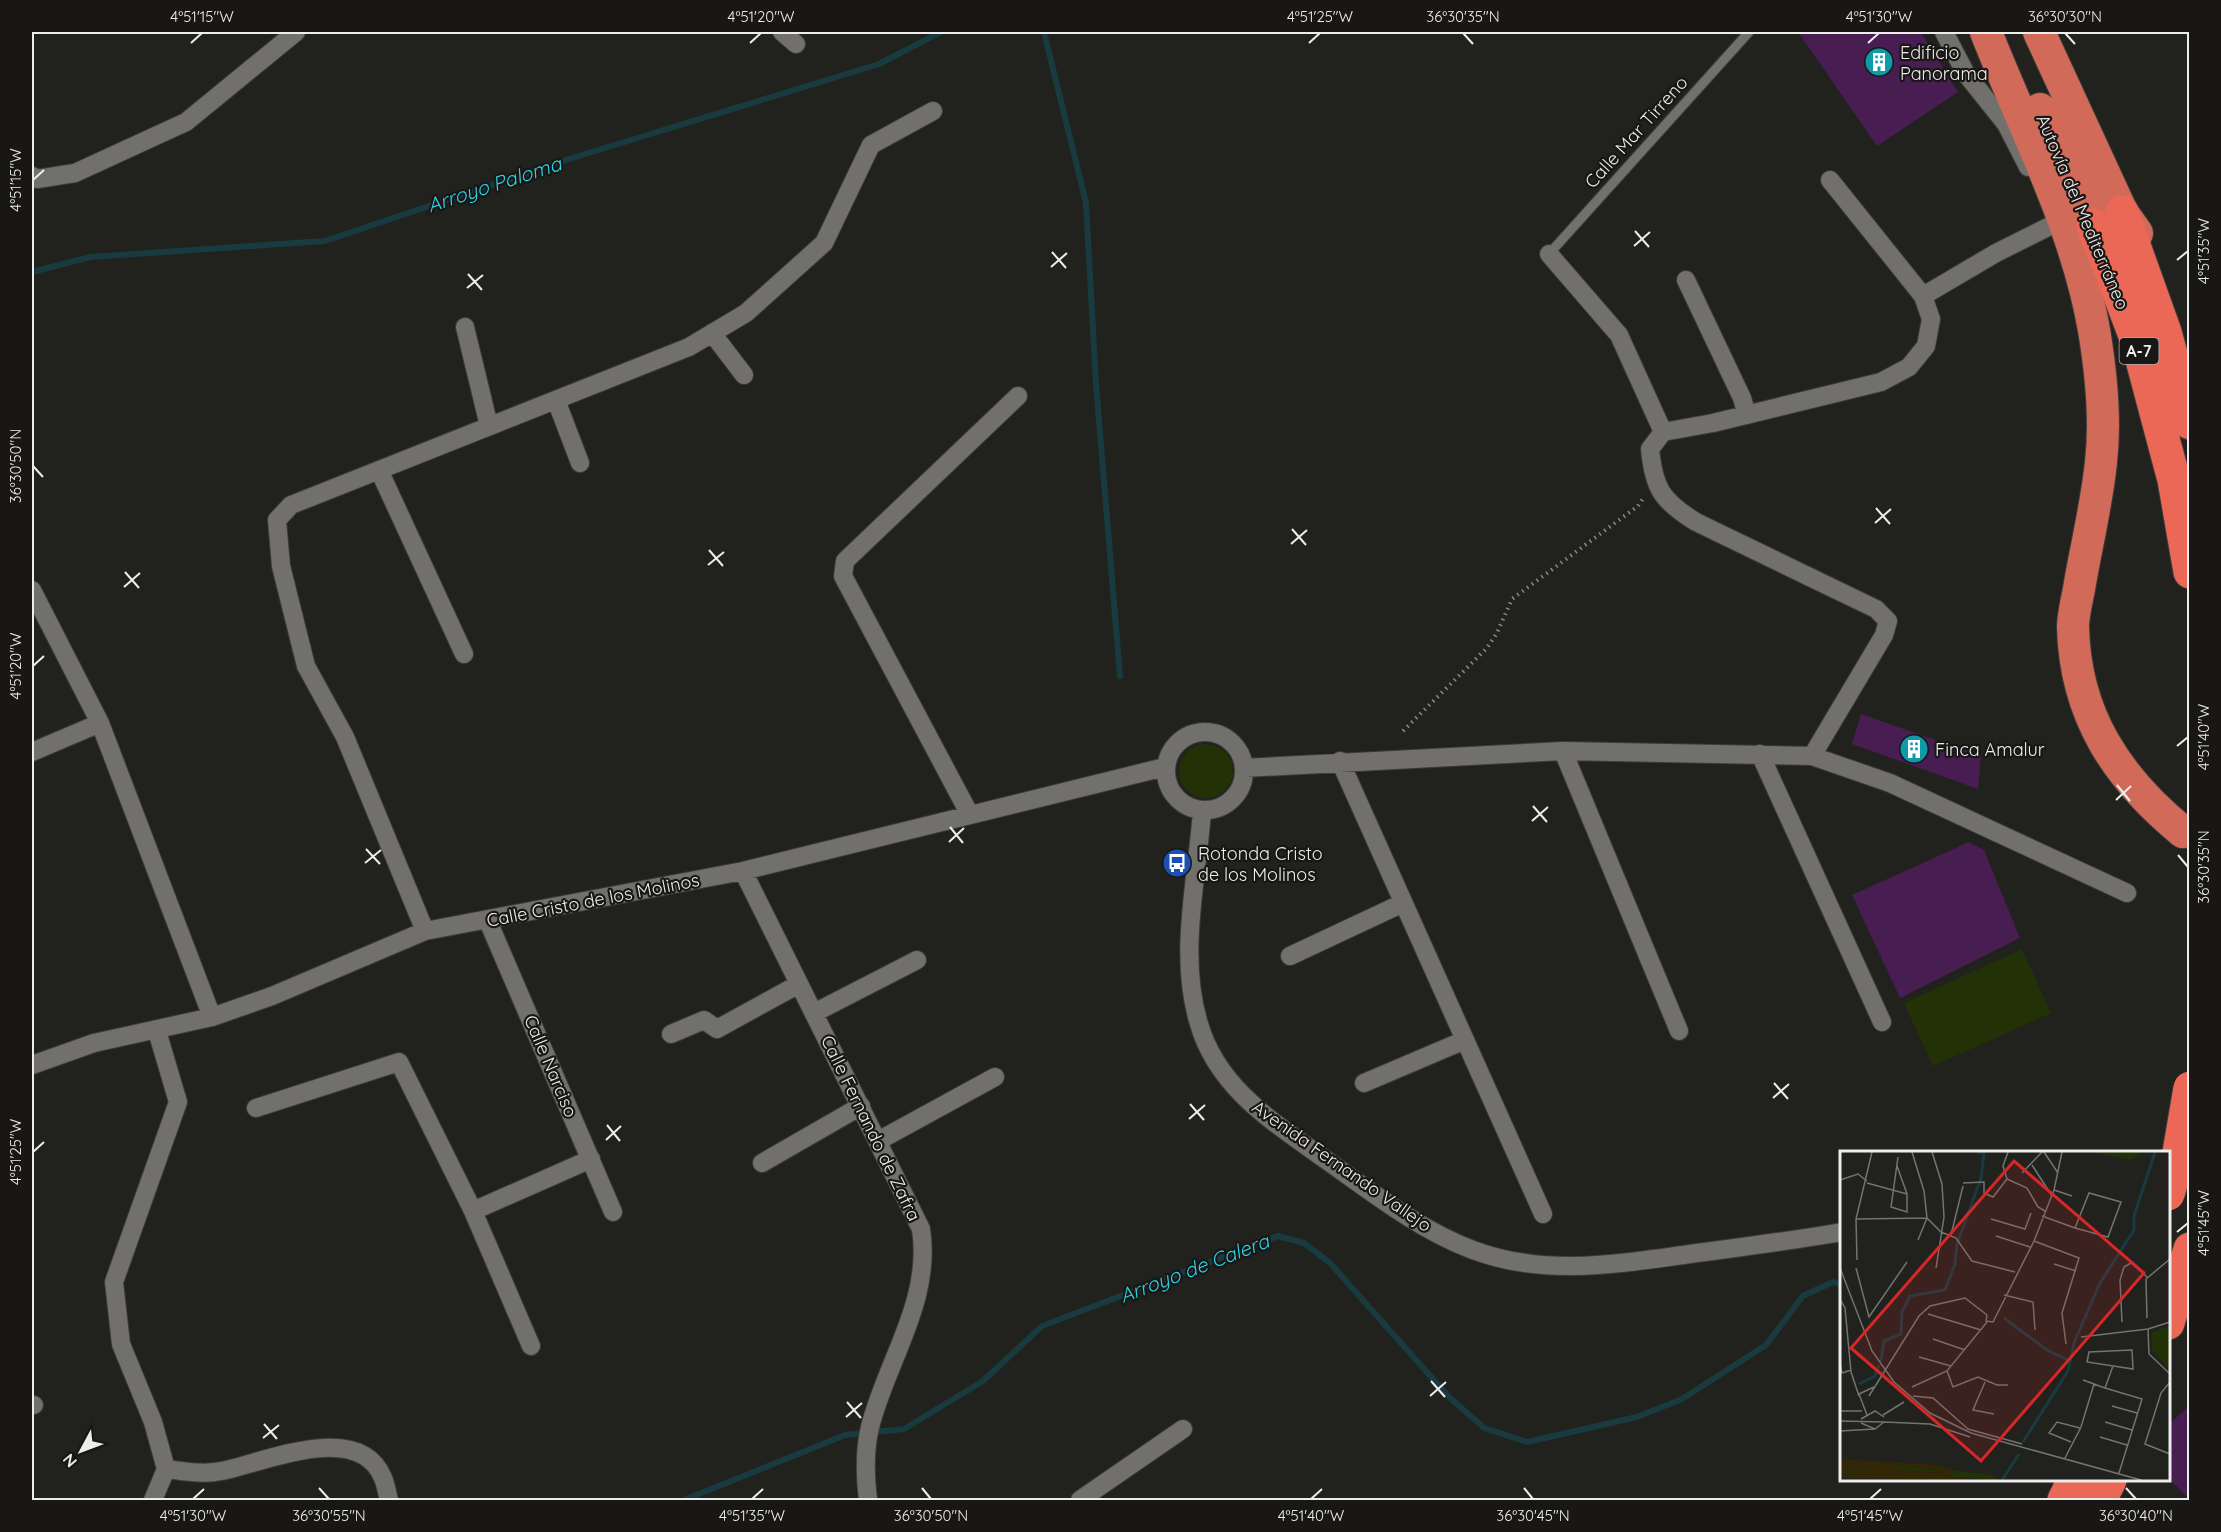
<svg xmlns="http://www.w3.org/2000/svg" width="2221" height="1532" font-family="Quicksand,sans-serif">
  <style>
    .green { fill: #233106 }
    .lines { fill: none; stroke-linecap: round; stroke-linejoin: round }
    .stream { stroke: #193b40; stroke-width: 6 }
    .building { fill: #481d52 }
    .service-casing { stroke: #3d3c3a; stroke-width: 11 }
    .minor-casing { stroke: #3d3c3a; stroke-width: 20 }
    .trunk-casing { stroke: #3d3c3a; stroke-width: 34 }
    .motorway-casing { stroke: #3d3c3a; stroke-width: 35 }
    .path { stroke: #888886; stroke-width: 4; stroke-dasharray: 1.5 4.5; stroke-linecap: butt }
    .service { stroke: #71706d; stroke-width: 9 }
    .minor { stroke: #71706d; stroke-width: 18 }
    .trunk { stroke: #d26a5a; stroke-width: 32 }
    .motorway { stroke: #eb6856; stroke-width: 33 }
    .motorway-bridge-casing { stroke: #3d3c3a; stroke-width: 35; stroke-linecap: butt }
    .motorway-bridge { stroke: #eb6856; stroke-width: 33 }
    .ticks { fill: none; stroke: #ededeb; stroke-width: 2 }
    .labels { text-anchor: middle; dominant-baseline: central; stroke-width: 4.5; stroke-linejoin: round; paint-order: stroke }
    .shield { fill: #181715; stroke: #adadab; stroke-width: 1.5 }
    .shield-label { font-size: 16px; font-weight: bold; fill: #ededeb }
    .poi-label { font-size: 18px; fill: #ededeb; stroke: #181715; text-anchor: start }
    .street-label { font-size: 18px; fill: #ededeb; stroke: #181715 }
    .water-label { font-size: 20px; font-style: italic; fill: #2cd6eb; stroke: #181715 }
    .inset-river { fill: none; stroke: #193b40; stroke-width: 3 }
    .inset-road { fill: none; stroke: #737370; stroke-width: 1.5 }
    .view { fill: #d62828; fill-opacity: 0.15; stroke: #d62828; stroke-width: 3 }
    .inset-edge { fill: none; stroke: #ededeb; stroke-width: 3 }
    .neatline { fill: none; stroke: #ededeb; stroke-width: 2 }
    .ticks-label { font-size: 15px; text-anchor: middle; fill: #ededeb }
  </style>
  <rect width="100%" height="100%" fill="#21211e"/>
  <!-- green -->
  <path class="green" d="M1179 771a27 27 0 1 1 54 0a27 27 0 1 1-54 0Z
    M2022 949 2051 1013 1933 1066 1904 1003Z"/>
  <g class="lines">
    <!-- stream -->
    <path class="stream" d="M1044 32 1086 203 1096 384 1120 676
      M32 272 90 257 325 241 569 159 879 64 941 32
      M684 1500 845 1435 904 1429 983 1381 1042 1326 1278 1236 1304 1243 1330 1263 1449 1397 1484 1428 1527 1442 1637 1417 1682 1399 1766 1345 1803 1296 1833 1282 1842 1285"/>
  </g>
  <!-- building -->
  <path class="building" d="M1798 32H1921L1958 92 1877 146Z
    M1861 714 1981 756 1978 789 1852 744Z
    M1969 842 1984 850 2020 938 1900 998 1852 895Z
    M2190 1405V1500L2168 1478V1425Z"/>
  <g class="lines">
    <!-- service casing -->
    <g class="service-casing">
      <path id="service" d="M1549 254 1749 32"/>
    </g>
    <!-- minor casing -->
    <g class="minor-casing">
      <path id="minor" d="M782 32 796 44
        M1944 32 1966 74 2006 124 2028 167
        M32 176 37 179 75 173 186 122 296 32
        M1549 254 1619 335 1663 432
        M1686 280 1742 398 1747 415
        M1923 296 1996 253 2062 220
        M465 327 489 426
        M712 333 744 375
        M556 400 580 463
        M379 470 464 654
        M32 590 100 723 212 1017
        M1166 771a39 39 0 1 1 78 0a39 39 0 1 1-78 0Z
        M1563 751 1679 1031
        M32 752 100 723
        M1760 754 1882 1022
        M1812 756 1884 635 1888 621 1876 609 1696 522C1662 501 1654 489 1650 449L1663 432 1713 423 1881 382 1909 367 1926 346 1931 319 1923 296 1830 180
        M1340 761 1543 1214
        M1244 768 1563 751 1812 756 1890 783 2127 893
        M1202 811C1197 881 1178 955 1199 1024 1217 1086 1270 1120 1319 1155 1368 1189 1417 1229 1473 1250 1545 1277 1617 1264 1690 1254 1741 1247 1791 1241 1842 1232
        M970 815 843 576 845 561 1018 396
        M743 871 921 1229C932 1301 887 1360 870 1427 864 1452 865 1476 868 1500
        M488 921 613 1212
        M425 931 345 737 306 666 281 566 277 520 291 505 689 347 746 313 824 243 871 145 933 111
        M1290 956 1403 903
        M814 1013 917 960
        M157 1031 178 1102 114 1282 121 1344 153 1422 166 1469
        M671 1034 704 1020 717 1029 799 984
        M32 1065 94 1043 212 1017 272 996 425 931 743 871 1165 767
        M1364 1083 1465 1040
        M256 1108 399 1062 473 1211 531 1346
        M878 1141 995 1077
        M762 1163 861 1106
        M473 1211 591 1159
        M32 1405H34
        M166 1469C184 1471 203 1475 221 1471 264 1463 359 1419 383 1478 386 1485 387 1493 389 1500
        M153 1500 166 1469
        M1080 1500 1183 1429"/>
    </g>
    <!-- trunk casing -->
    <g class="trunk-casing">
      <path id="trunk" d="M1986 32C2024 129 2076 226 2094 330 2101 372 2106 419 2101 462 2097 502 2087 543 2080 583 2078 597 2073 613 2073 627 2075 715 2117 778 2183 832
        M2039 32 2122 212 2137 233
        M2040 109 2093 225"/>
    </g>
    <!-- motorway casing -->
    <g class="motorway-casing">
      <path id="motorway" d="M2122 212 2165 332 2190 423
        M2093 225 2137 341 2174 480 2190 572
        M2168 1323 2190 1249
        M2064 1500 2074 1480
        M2100 1500 2110 1480"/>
    </g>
    <!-- path -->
    <path class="path" d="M1403 731 1487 648 1497 633 1512 599 1638 506 1644 497"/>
    <!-- service -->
    <use href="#service" class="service"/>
    <!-- minor -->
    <use href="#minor" class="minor"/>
    <!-- trunk -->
    <use href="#trunk" class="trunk"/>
    <!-- motorway -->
    <use href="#motorway" class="motorway"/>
    <!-- motorway-bridge casing -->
    <g class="motorway-bridge-casing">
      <path id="motorway-bridge" d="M2168 1194 2177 1164 2190 1088"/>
    </g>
    <!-- motorway-bridge -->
    <use href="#motorway-bridge" class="motorway-bridge"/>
  </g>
  <!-- ticks -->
  <path class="ticks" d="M1463 33 1473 44M2065 33 2075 44M191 43 202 33M750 43 761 33M1309 43 1320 33M1868 43 1879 33M33 180 44 170M1635 231 1649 247M1634 246 1650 232M1052 252 1066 268M2177 260 2188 251M1051 267 1067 253M468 274 482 290M467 288 483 275M33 466 43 477M1876 508 1890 524M1875 523 1891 509M1292 529 1306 545M1291 544 1307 530M709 550 723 566M708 565 724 552M125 572 139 588M124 587 140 573M33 666 44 656M2177 746 2188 737M2117 785 2130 801M2116 800 2131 786M1533 806 1547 822M1532 821 1548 807M950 827 963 843M949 842 964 828M366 849 380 864M2178 855 2188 867M365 863 381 850M1774 1083 1788 1099M1773 1098 1789 1084M1190 1104 1204 1120M1189 1119 1205 1105M607 1125 620 1141M606 1140 621 1126M33 1152 44 1142M2177 1232 2188 1223M1431 1381 1445 1397M1430 1396 1446 1382M847 1402 861 1418M846 1417 862 1403M264 1424 277 1439M263 1438 279 1425M319 1488 329 1499M922 1488 931 1499M1524 1488 1533 1499M2126 1488 2136 1499M193 1499 204 1489M752 1499 763 1489M1311 1499 1322 1489M1870 1499 1881 1489"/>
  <!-- icons -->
  <defs>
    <g id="building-disc" transform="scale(1.5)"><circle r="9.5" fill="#0f9aa8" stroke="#181715"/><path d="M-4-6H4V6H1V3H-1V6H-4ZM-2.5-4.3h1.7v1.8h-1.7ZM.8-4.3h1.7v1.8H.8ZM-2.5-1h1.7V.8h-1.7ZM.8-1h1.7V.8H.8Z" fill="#fff"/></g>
    <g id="bus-disc" transform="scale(1.5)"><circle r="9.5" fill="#1a4fb4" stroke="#181715"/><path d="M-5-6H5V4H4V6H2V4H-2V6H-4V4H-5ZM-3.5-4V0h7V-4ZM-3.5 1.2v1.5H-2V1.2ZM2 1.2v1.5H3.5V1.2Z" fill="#fff"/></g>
  </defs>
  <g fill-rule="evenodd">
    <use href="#building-disc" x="1879" y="62"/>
    <use href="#building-disc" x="1914" y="749"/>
    <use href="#bus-disc" x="1177" y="863"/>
  </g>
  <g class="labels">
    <!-- shield labels -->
    <rect class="shield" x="2119.5" y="338" width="39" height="26" rx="4.5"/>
    <g class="shield-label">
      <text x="2139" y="351">A-7</text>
    </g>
    <!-- poi labels -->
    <g class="poi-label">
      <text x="1900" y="52">Edificio<tspan x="1900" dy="21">Panorama</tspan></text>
      <text x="1935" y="749">Finca Amalur</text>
      <text x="1198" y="853">Rotonda Cristo<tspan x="1198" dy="21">de los Molinos</tspan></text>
    </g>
    <!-- street labels -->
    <g class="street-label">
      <text transform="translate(1636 132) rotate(-48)">Calle Mar Tirreno</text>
      <text transform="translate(2083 212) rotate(67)">Autovía del Mediterráneo</text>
      <text transform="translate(593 900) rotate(-11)">Calle Cristo de los Molinos</text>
      <text transform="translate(551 1066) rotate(67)">Calle Narciso</text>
      <text transform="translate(871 1128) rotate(64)">Calle Fernando de Zafra</text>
      <text transform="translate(1342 1166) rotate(35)">Avenida Fernando Vallejo</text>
    </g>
    <!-- water labels -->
    <g class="water-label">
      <text transform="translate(494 184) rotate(-18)">Arroyo Paloma</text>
      <text transform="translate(1194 1268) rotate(-21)">Arroyo de Calera</text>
    </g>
  </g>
  <!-- overview -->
  <g transform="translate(1840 1151)">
    <rect width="330" height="330" fill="#21211e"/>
    <path d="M251 1H303L292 9ZM330 175V219L312 199V181ZM55 315 95 319 101 322 56 319ZM114 319 150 324 158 329 111 326Z" fill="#233106"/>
    <path d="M0 308 97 314 114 319 111 326 136 329 0 327ZM55 315 95 319 101 322 56 319Z" fill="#302706" fill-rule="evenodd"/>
    <path class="inset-river" d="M164 167 207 199 228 209M41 210 44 190 61 183 62 161 70 145 105 139 115 113 117 93 141 27 144 2 137 1M19 233 35 225 39 214M183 291 228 220 234 192 260 132 294 79V65L315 1M162 329 179 303"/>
    <path class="inset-road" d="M72 1 84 40 87 67 78 89M92 1 102 33 104 66 96 117M204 1 218 22M192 14 212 45M57 15 67 43V61L51 56 53 42 58 6M182 22 202 1M167 28 187 37 198 56 205 60M167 28 163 15 168 1M0 29 18 23 27 30M27 32 67 43M123 32 144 31V42L153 46 167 28M214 39 232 45M202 65 235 77 268 86 281 51 249 42 235 77M16 68 87 67 101 81 116 87 132 110 175 121M151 68 185 78 191 62M111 84 123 35M156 85 190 96M194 90 239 107 222 162 226 193M17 109 16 68 32 1M214 113 236 120M0 117 32 200 54 231 90 262 131 282 301 329M16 117 29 166 67 111M164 144 193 151 195 179M0 148 5 157 11 221 19 245M88 163 141 179M147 164 146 170 153 171 194 90 214 39 222 1M307 167 306 128 330 108M282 171 280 129 284 116 291 112 307 126M308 178 309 203 330 223M241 186 308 178 330 171M93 188 125 199M292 199 293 218 247 211 249 201ZM79 206 111 215M0 212 2 222 11 219M107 220 113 236 138 226 157 234H168M243 229 265 237 273 215M145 231 133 259 154 263M330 231 321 242 305 293 330 303M72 236 107 220 147 171M265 237 302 248 279 322M29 245 79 165 90 155 125 147 147 164M73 245 93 247 128 278M272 255 297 262M0 260H22M27 264 19 243 34 236M43 264 64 251M21 268 35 260 44 266M0 270 44 271M44 271 90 273 130 286M265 271 292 279M21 272 35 278 44 271M128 278 182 293M0 280 35 278M260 286 287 294M231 291 209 282 217 271 240 277M225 307 241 276 254 233"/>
    <path class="view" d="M174 10 304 122 141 310 11 197Z"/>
    <rect width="330" height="330" class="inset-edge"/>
  </g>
  <!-- border -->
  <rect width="2221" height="1532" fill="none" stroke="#181715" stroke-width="66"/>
  <!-- north arrow -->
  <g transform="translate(81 1451) rotate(229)" stroke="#181715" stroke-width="4.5" paint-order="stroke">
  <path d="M0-4.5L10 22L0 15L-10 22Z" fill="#ededeb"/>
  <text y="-9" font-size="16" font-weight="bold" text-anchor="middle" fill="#ededeb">N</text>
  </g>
  <rect x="33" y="33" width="2155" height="1466" class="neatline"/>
  <g class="ticks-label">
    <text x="202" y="22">4°51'15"W</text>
    <text x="761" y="22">4°51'20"W</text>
    <text x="1320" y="22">4°51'25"W</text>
    <text x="1463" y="22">36°30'35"N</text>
    <text x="1879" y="22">4°51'30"W</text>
    <text x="2065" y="22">36°30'30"N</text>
    <text transform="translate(16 180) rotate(-90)" y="5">4°51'15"W</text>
    <text transform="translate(2204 251) rotate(-90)" y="5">4°51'35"W</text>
    <text transform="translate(16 466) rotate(-90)" y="5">36°30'50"N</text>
    <text transform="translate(16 666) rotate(-90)" y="5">4°51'20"W</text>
    <text transform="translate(2204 737) rotate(-90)" y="5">4°51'40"W</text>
    <text transform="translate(2204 867) rotate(-90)" y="5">36°30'35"N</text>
    <text transform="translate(16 1152) rotate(-90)" y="5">4°51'25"W</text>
    <text transform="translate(2204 1223) rotate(-90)" y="5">4°51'45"W</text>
    <text x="193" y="1521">4°51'30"W</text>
    <text x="329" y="1521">36°30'55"N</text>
    <text x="752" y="1521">4°51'35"W</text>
    <text x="931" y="1521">36°30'50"N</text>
    <text x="1311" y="1521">4°51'40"W</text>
    <text x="1533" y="1521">36°30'45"N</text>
    <text x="1870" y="1521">4°51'45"W</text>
    <text x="2136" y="1521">36°30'40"N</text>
  </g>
</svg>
